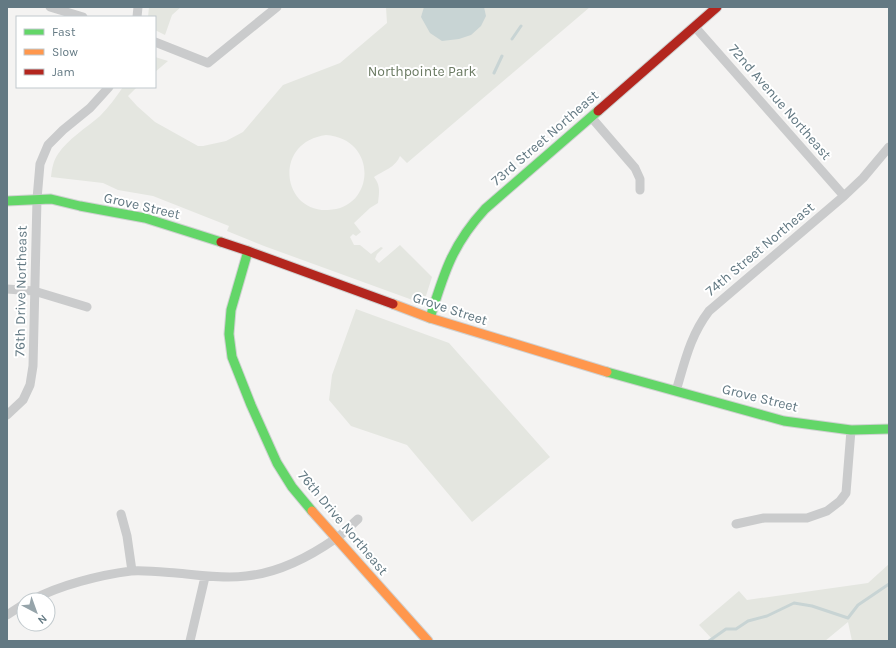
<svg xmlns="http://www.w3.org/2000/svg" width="896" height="648" font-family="Karla,sans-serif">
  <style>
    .green { fill: #e4e6e0; fill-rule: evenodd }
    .water { fill: #c8d4d4 }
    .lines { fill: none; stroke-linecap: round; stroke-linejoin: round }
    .stream { stroke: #c8d4d4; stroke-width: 3 }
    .fast-casing { stroke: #cfd1d1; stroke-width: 11 }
    .slow-casing { stroke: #cfd1d1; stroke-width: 11 }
    .jam-casing { stroke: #cfd1d1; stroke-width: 11 }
    .street { stroke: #cacbcc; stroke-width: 9 }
    .fast { stroke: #63d668; stroke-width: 9 }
    .slow { stroke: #ff974d; stroke-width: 9 }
    .jam { stroke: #b3261e; stroke-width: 9 }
    .labels { text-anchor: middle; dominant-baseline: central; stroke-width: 4; stroke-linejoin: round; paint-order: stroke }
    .park-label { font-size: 14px; fill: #6a7a62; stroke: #fff }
    .street-label { font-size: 14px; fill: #637983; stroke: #fff }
  </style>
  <rect width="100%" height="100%" fill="#f4f3f2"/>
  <!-- green -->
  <path class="green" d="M149 7H181L172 15 165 35 155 30V17H148Z
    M386 7H590L407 163 400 156C396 167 383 171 374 177 381 186 379 193 378 203L370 208 354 223 361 232 356 236 353 234 350 237 354 245H360L371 254 381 247 383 248 377 254 375 259 379 263 400 245 432 277 425 299 418 302 264 246 227 231 229 226 153 196 118 190 103 183 51 177C52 169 53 161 58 154 68 139 86 128 100 116 109 107 116 97 123 87H137L128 96 137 106 155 122 198 146H203L226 141 243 132 283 85 340 63 387 23ZM326 135C379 139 375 209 328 210 281 212 273 142 326 135Z
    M155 57 168 61 155 72Z
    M356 309 449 343 550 457 472 522 407 445 351 426 329 400 332 375Z
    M889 564V641H852L848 622 825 641H714L699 625 739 591 747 600 868 583Z"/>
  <!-- water -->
  <path class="water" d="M424 7H484L486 16 481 26 471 35 459 39 442 41 430 33 421 17Z"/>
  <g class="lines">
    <!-- stream -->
    <path class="stream" d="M512 39 521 26
      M494 73 502 56
      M709 641 726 629H736L748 621 767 616 794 603 812 606 848 618 858 605 889 584"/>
    <!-- fast casing -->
    <g class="fast-casing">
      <path id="fast" d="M7 201 51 199 80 206 145 218 221 242
        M248 251 231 310 229 334 232 357 251 405 277 463 292 487 312 511
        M430 318C444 273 452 245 485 209L598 111
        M607 372 784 421 851 430 889 429"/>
    </g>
    <!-- slow casing -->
    <g class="slow-casing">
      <path id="slow" d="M393 304 430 318 607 372
        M312 511 428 641"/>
    </g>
    <!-- jam casing -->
    <g class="jam-casing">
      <path id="jam" d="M598 111 717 7
        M221 242 248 251 393 304"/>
    </g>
    <!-- street -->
    <path class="street" d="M50 7 83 17
      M137 17 138 7
      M695 27 844 196
      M155 42 208 63 277 7
      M591 117 635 168 640 179V190
      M7 289 34 291 87 307
      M676 391C685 361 690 336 709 311L844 196 863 178 889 147
      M7 415 23 400 30 385 33 366 37 199 40 164 48 145 63 130 90 108 109 87
      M121 514 127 536 132 571
      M736 524 764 518H807L827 511 840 501 846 493 851 430
      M32 600C60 585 100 575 131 571 144 570 163 572 176 573 199 575 223 579 246 576 278 573 309 557 335 539 343 534 350 526 358 519
      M7 615 24 604
      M190 641 205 577"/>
    <!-- fast -->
    <use href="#fast" class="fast"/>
    <!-- slow -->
    <use href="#slow" class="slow"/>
    <!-- jam -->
    <use href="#jam" class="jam"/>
  </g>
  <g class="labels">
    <!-- park labels -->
    <g class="park-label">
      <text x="422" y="71">Northpointe Park</text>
    </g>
    <!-- street labels -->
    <g class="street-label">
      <text transform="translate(780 102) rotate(49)">72nd Avenue Northeast</text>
      <text transform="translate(545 138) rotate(-41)">73rd Street Northeast</text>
      <text transform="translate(142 206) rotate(13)">Grove Street</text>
      <text transform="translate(760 249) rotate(-40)">74th Street Northeast</text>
      <text transform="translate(21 291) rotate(-89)">76th Drive Northeast</text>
      <text transform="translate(450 309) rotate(18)">Grove Street</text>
      <text transform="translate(760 398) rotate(14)">Grove Street</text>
      <text transform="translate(343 523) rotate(50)">76th Drive Northeast</text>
    </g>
  </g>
  <!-- border -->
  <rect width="896" height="648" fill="none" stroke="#637983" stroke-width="16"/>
  <!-- legend -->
  <rect x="16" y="16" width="140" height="72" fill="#ffffff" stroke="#c1c9cd"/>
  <rect x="24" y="29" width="20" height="6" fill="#63d668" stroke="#c1c9cd"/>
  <text x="52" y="36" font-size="12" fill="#637983">Fast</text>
  <rect x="24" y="49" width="20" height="6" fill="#ff974d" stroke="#c1c9cd"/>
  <text x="52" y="56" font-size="12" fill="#637983">Slow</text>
  <rect x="24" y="69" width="20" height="6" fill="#b3261e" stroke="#c1c9cd"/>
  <text x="52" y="76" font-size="12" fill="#637983">Jam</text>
  <!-- north arrow -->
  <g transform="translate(36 612) rotate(139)"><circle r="19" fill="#ffffff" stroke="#c1c9cd"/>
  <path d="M0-3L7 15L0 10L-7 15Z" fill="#96a4aa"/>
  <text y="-6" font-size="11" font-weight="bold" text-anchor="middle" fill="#637983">N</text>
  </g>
</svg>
